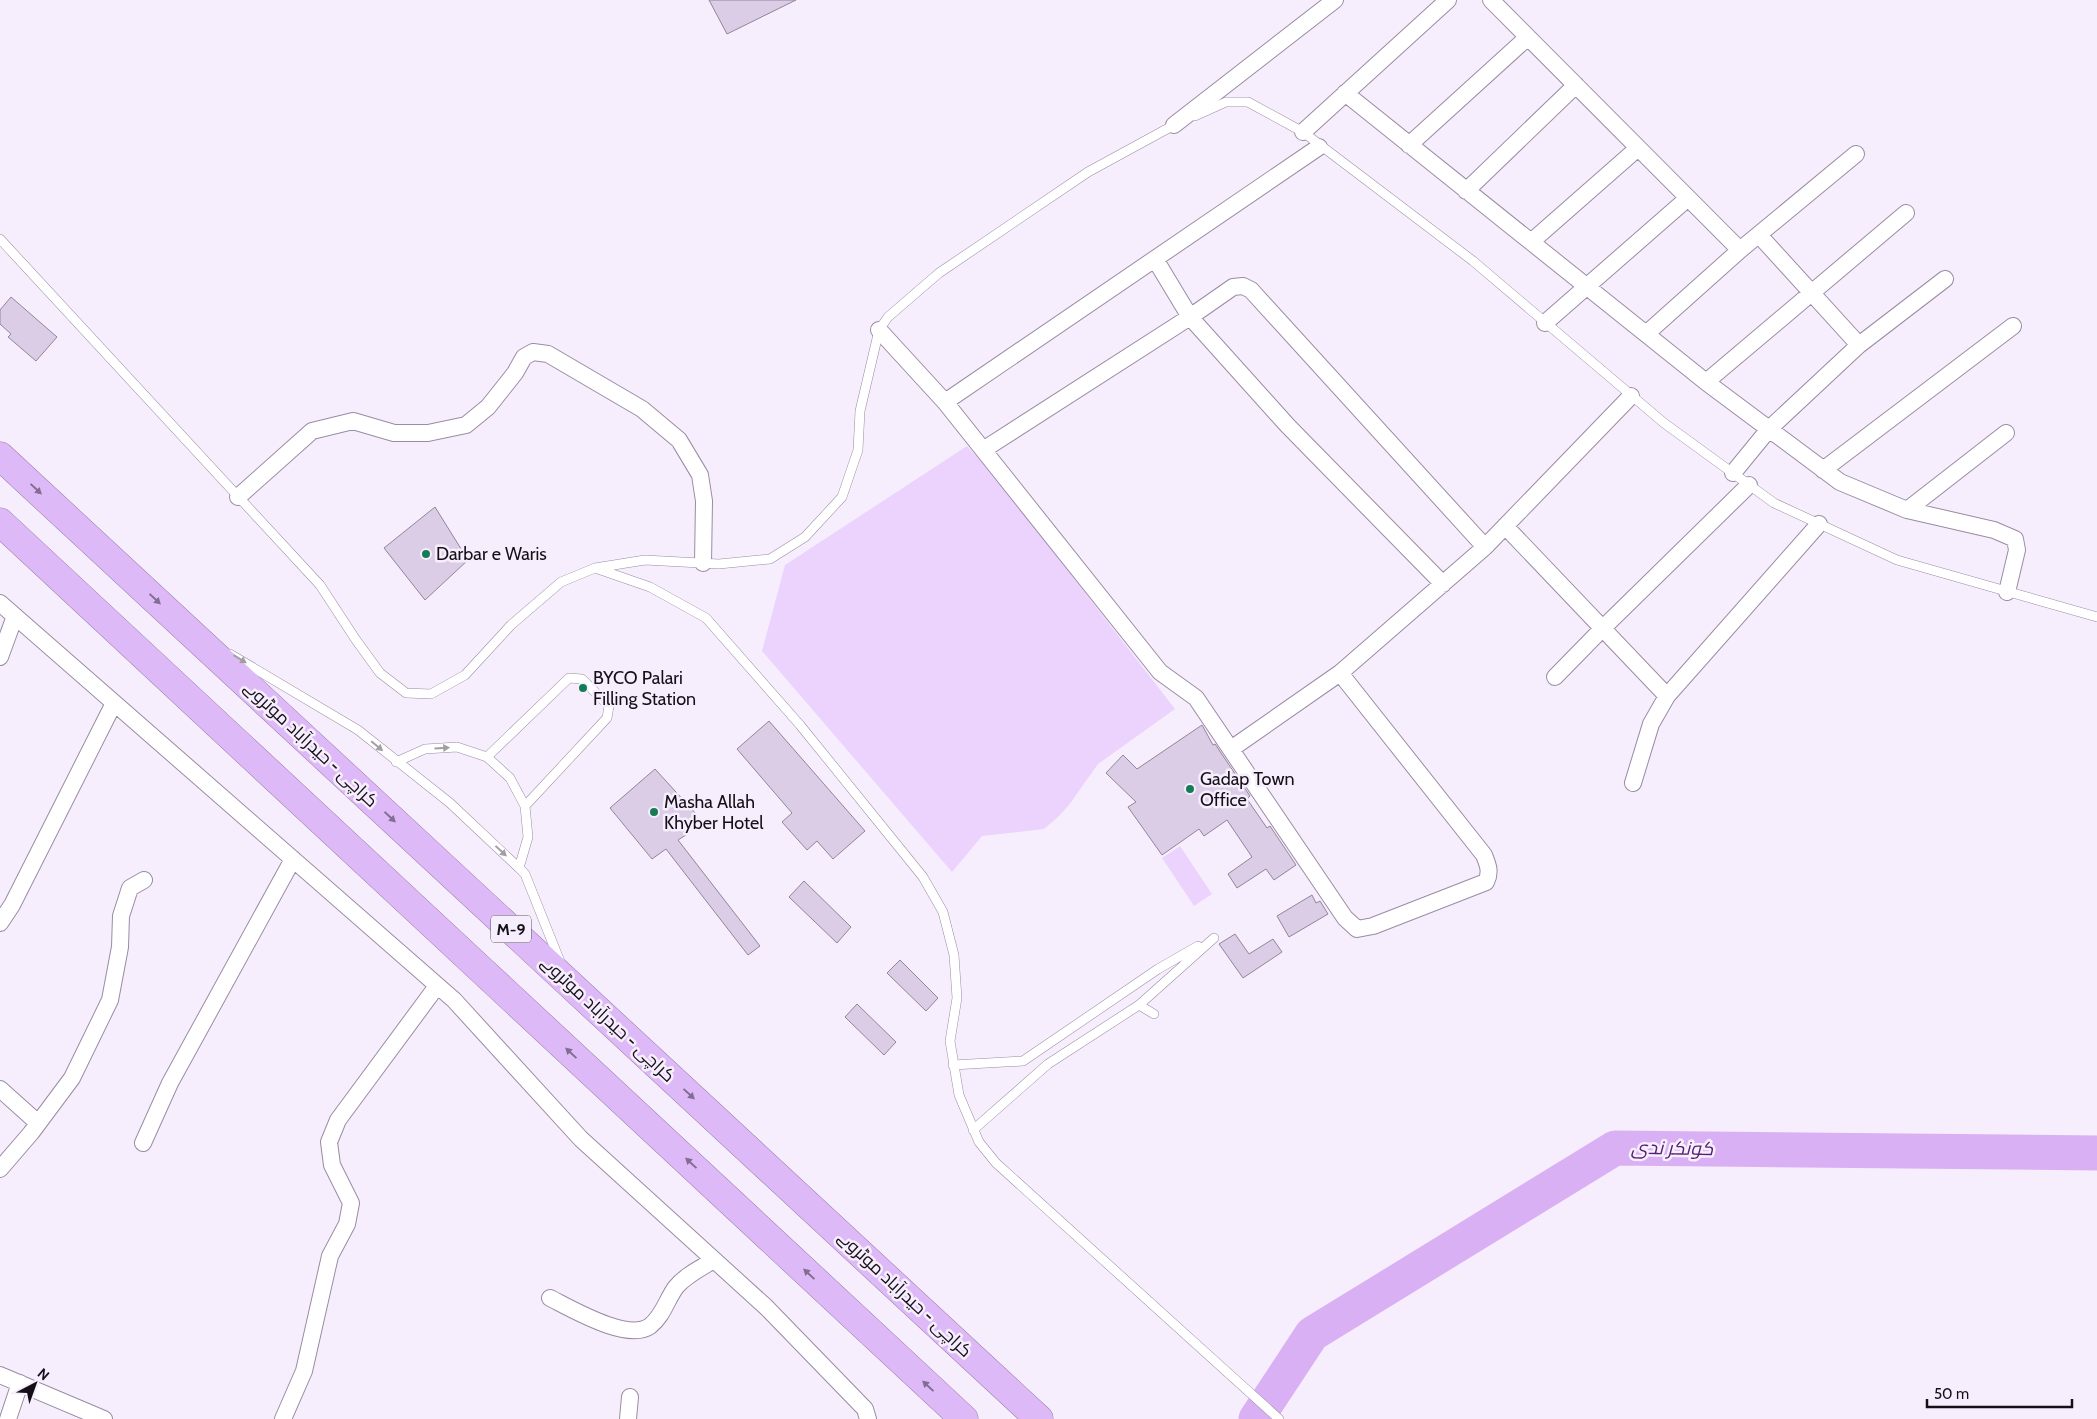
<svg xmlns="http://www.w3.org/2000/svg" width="2097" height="1419" font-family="Cabin,Cairo,sans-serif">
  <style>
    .green { fill: #ecd3fd }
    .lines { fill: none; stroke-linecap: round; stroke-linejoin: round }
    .river { stroke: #dab0f4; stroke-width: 35 }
    .building { fill: #dccde6; stroke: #92849b }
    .lane-casing { stroke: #9a8ca3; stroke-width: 10 }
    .street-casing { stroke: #9a8ca3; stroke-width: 18 }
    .highway-casing { stroke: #987ea9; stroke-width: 29 }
    .lane { stroke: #fff; stroke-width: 9 }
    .street { stroke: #fff; stroke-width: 16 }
    .highway { stroke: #deb9f7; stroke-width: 28 }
    .oneway { fill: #846d93 }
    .oneway2 { fill: #a19fa3 }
    .poi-dot { fill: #157c55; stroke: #f7eefd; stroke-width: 2 }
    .labels { text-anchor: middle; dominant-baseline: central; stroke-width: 5; stroke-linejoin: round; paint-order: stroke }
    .shield { fill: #f7eefd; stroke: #59535d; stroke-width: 1 }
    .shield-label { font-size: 16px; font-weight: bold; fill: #151018 }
    .poi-label { font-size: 18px; fill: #151018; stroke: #f7eefd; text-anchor: start }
    .street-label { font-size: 18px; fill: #151018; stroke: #f7eefd }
    .water-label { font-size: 19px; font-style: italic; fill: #55226f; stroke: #f7eefd }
  </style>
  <rect width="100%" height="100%" fill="#f7eefd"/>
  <!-- green -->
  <path class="green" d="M967 446 993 474 1175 709 1098 764 1069 805 1058 817 1044 829 982 836 952 872 762 651 785 565Z
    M1180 846 1212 894 1194 906 1162 858Z"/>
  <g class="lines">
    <!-- river -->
    <path class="river" d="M1256 1419 1312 1334 1615 1148 2097 1153"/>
  </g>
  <!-- building -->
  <path class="building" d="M709 0H796L727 34Z
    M11 297 57 337 36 361 8 337 11 334 0 324V310Z
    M435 507 468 560 425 600 384 548Z
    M769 721 865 831 833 859 817 841 807 850 782 822 792 813 737 749Z
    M1202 725 1213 745 1215 744 1250 796 1247 799 1267 828 1270 826 1296 865 1274 880 1266 869 1237 888 1228 874 1252 857 1227 820 1204 836 1199 829 1162 855 1128 807 1136 802 1106 773 1123 755 1137 769Z
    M655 769 697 815 682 829 686 835 678 840 760 946 748 955 666 849 652 859 610 808Z
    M804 881 851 927 837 943 789 897Z
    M1312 895 1316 903 1320 901 1328 914 1289 937 1277 916Z
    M1235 934 1249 954 1273 939 1282 952 1243 978 1219 944Z
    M900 960 938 998 926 1011 887 973Z
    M857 1004 896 1042 884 1055 845 1017Z"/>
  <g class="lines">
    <!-- lane casing -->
    <g class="lane-casing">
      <path id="lane" d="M1195 116 1226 102H1248L1303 132 1473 261 1664 423 1774 503 1897 560 2097 617
        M0 239 320 585 356 640 380 673 406 693 431 694 465 675 511 625 561 582 595 568 645 560 719 564 770 559 805 537 842 497 858 450 860 411 879 330 888 317 939 273 1088 172 1176 124
        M598 569 650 587 706 618 800 725 923 877 943 912 954 955 957 998 950 1041 959 1095 979 1142 996 1163 1279 1419
        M230 654 358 730 450 803 519 868 525 874 561 964
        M487 757 569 678 582 679 609 706 607 718 525 806
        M396 762 425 749 457 747 487 757 510 778 525 806 528 837 519 868
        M1139 1005 1154 1014
        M953 1065 1023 1061 1158 969 1198 946
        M973 1130 1048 1064 1139 1005 1214 938"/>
    </g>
    <!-- street casing -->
    <g class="street-casing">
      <path id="street" d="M1491 0 1740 250
        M1345 93 1706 382 1840 482 1907 510 1994 530 2015 539 2017 550 2007 592
        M1174 125 1335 0
        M1303 132 1448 0
        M1409 145 1528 37
        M1466 191 1576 85
        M1759 235 1859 345
        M1531 242 1638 148
        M1155 259 1190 317 1288 426 1443 584
        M1545 323 1688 198
        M879 330 945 402 1160 672 1196 698 1345 918 1357 929 1373 926 1486 882C1491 872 1488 865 1484 855L1340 673
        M1646 334 1740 250 1856 154
        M1706 382 1906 213
        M945 402 1319 147
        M983 450 1190 317 1233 287 1243 286 1251 290 1485 547
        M1823 470 2013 326
        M1733 473 1769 429 1859 345 1945 279
        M238 497 312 431 353 421 394 433H428L466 425 488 407 515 373 524 357 533 352 548 354 642 409 679 440 700 475 704 501 703 563
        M1907 510 2006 433
        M1505 526 1667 696
        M0 603 454 1000 581 1139 766 1307 865 1409 868 1419
        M0 657 15 616
        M1555 677 1603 628 1749 485
        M1231 749 1340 673 1485 547 1631 396
        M1633 783 1651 724 1667 696 1819 524
        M0 923 12 905 114 703
        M0 1089 38 1123
        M143 1143 170 1083 293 859
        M0 1169 31 1133 72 1078 110 1000 120 947 121 916 130 888 144 880
        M550 1298C572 1309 628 1342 650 1326 663 1316 667 1299 676 1287 686 1275 701 1268 714 1260
        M0 1375 104 1419
        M8 1419 20 1383
        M283 1419 304 1371 330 1256 347 1224 351 1203 332 1165 329 1142 338 1120 437 986
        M628 1419 630 1397"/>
    </g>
    <!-- highway casing -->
    <g class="highway-casing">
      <path id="highway" d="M0 456 1039 1419
        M0 522C320 822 644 1119 964 1419"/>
    </g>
    <!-- lane -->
    <use href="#lane" class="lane"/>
    <!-- street -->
    <use href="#street" class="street"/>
    <!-- highway -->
    <use href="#highway" class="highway"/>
  </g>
  <!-- one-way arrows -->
  <defs><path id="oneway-solid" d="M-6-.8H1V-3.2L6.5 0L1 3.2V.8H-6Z" transform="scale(1.25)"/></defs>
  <g class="oneway">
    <use href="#oneway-solid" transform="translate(36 489) rotate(43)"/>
    <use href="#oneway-solid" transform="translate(155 599) rotate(43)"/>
    <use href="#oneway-solid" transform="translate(390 817) rotate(43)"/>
    <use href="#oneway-solid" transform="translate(571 1053) rotate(-137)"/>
    <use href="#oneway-solid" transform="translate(689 1094) rotate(43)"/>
    <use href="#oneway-solid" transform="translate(691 1163) rotate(-137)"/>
    <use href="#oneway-solid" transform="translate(809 1274) rotate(-137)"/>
    <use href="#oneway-solid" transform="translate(928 1386) rotate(-137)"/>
  </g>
  <g class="oneway2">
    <use href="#oneway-solid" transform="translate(240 659) rotate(31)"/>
    <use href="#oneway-solid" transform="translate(377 746) rotate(40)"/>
    <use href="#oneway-solid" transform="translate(442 748) rotate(-3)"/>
    <use href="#oneway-solid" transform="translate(501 851) rotate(43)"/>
  </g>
  <!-- markers -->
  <g class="poi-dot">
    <circle cx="426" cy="554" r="5"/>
    <circle cx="583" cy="688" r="5"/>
    <circle cx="1190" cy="789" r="5"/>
    <circle cx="654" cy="812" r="5"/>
  </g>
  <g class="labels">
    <!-- shield labels -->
    <rect class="shield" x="491" y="915.5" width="40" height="27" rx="4"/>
    <g class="shield-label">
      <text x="511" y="929">M-9</text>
    </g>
    <!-- poi labels -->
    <g class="poi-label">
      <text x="436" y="554">Darbar e Waris</text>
      <text x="593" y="678">BYCO Palari<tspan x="593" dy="21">Filling Station</tspan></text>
      <text x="1200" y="779">Gadap Town<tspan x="1200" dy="21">Office</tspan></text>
      <text x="664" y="802">Masha Allah<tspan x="664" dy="21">Khyber Hotel</tspan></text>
    </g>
    <!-- street labels -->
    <g class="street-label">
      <text transform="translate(311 744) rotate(43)">کراچی - حیدرآباد موٹروے</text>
      <text transform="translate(608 1019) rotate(43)">کراچی - حیدرآباد موٹروے</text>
      <text transform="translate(905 1294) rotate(43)">کراچی - حیدرآباد موٹروے</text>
    </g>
    <!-- water labels -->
    <g class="water-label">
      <text transform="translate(1672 1148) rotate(1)">کونکر ندی</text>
    </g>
  </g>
  <!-- north arrow -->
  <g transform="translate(35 1384) rotate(41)" stroke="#f7eefd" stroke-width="4" paint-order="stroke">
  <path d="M0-4L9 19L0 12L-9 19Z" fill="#151018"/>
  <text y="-8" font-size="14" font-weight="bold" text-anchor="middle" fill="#151018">N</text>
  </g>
  <!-- scale -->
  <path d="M1927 1399v8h145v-8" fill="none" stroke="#151018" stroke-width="2.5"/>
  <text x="1934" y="1399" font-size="15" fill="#151018" stroke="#f7eefd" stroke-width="4" paint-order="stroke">50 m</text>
</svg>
